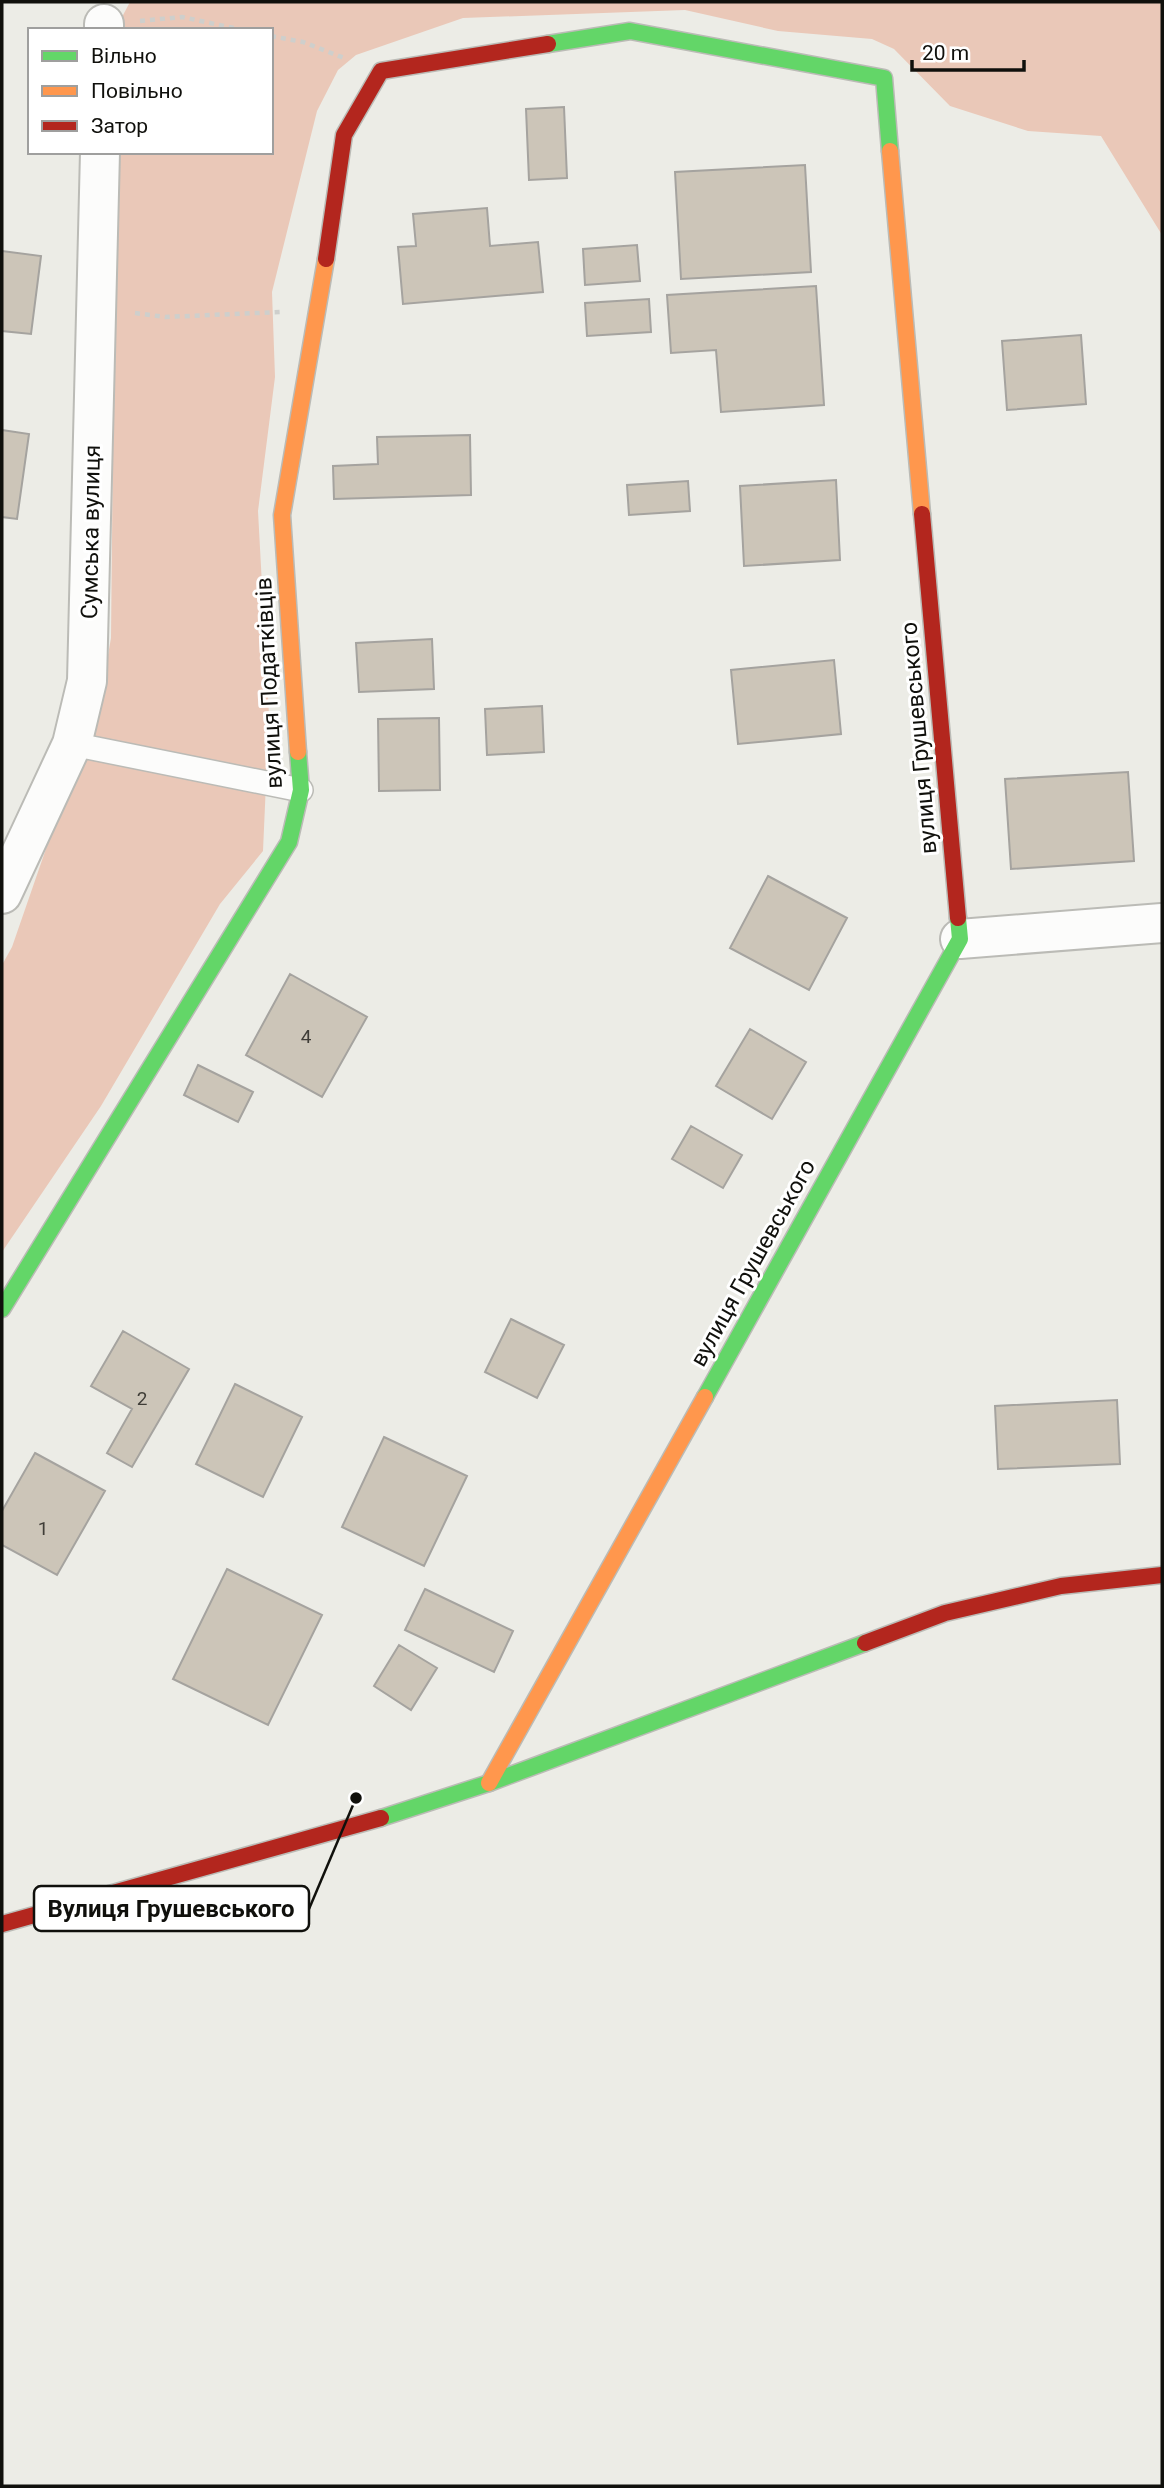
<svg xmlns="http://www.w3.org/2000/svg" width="1164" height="2488" font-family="Roboto,sans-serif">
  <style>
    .forest { fill: #eac8b8 }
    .building { fill: #ccc5b8; stroke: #a5a39f; stroke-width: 2 }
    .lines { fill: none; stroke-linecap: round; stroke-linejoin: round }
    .lane-casing { stroke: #bbbbb6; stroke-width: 26 }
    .street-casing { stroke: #bbbbb6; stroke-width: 42 }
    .fast-casing { stroke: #bbbbb6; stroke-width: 19 }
    .slow-casing { stroke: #bbbbb6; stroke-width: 19 }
    .jam-casing { stroke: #bbbbb6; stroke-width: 19 }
    .path { stroke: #cecfcc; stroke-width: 4.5; stroke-dasharray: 5 5; stroke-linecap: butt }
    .lane { stroke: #fcfcfb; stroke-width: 23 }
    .street { stroke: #fcfcfb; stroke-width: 38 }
    .fast { stroke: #63d668; stroke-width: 16 }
    .slow { stroke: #ff974d; stroke-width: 16 }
    .jam { stroke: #b3261e; stroke-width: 16 }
    .labels { text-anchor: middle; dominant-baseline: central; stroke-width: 6; stroke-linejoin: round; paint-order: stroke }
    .number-label { font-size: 19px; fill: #3f3d37 }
    .street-label { font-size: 23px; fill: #10100c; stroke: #fff }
    .leader { fill: none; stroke: #10100c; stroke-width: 2.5 }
    .callout-dot { fill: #10100c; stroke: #fff; stroke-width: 2.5 }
    .callout { fill: #fff; stroke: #10100c; stroke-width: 2.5 }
    .callout-label { font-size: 24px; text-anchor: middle; font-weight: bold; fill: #10100c }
  </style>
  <rect width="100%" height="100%" fill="#ecece6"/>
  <!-- forest -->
  <path class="forest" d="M130 2H1162V235L1101 136 1028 131 950 106 894 49 872 39 778 31 685 10 463 18 356 55 338 70 317 111 272 292 275 377 258 511 269 715 263 851 220 904 101 1106 2 1252V965L12 947 75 765 96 724 111 638 116 152H271V30H122V17Z"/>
  <!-- building -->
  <path class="building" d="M564 107 567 178 529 180 526 109Z
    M805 165 811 272 681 279 675 172Z
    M487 208 490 246 538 242 543 292 403 304 398 247 416 246 413 214Z
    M637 245 640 281 585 285 583 249Z
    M2 251 41 256 31 334 2 331Z
    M816 286 824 405 721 412 716 350 671 353 667 295Z
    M649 299 651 332 587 336 585 303Z
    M1081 335 1086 404 1007 410 1002 341Z
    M2 430 29 434 17 519 2 517Z
    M470 435 471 495 334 499 333 466 378 464 377 437Z
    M836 480 840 560 744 566 740 486Z
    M688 481 690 511 629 515 627 485Z
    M432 639 434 689 359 692 356 643Z
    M834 660 841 734 738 744 731 670Z
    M542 706 544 752 487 755 485 709Z
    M439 718 440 790 379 791 378 719Z
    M1128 772 1134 861 1011 869 1005 779Z
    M768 876 847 918 809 990 730 948Z
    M290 974 367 1017 322 1097 246 1055Z
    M750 1029 806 1062 772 1119 716 1086Z
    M198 1065 253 1092 238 1122 184 1095Z
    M691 1126 742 1155 723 1188 672 1159Z
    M511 1319 564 1345 537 1398 485 1372Z
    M123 1331 189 1369 132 1467 107 1453 132 1409 91 1386Z
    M235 1384 302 1417 263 1497 196 1464Z
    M1117 1400 1120 1464 998 1469 995 1406Z
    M384 1437 467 1476 424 1566 342 1527Z
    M35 1453 105 1491 57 1575 2 1545V1511Z
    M227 1569 322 1615 268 1725 173 1679Z
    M425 1589 513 1631 494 1672 405 1630Z
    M399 1645 437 1668 411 1710 374 1686Z"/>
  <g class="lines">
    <!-- lane casing -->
    <g class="lane-casing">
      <path id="lane" d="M72 744 301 790"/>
    </g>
    <!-- street casing -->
    <g class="street-casing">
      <path id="street" d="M104 30V24
        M2 894 72 744 87 681 100 152
        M960 939 1162 923"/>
    </g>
    <!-- fast casing -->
    <g class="fast-casing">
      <path id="fast" d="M548 44 630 31 884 78 890 151
        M2 1309 289 842 301 790 298 752
        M705 1397 960 939 958 918
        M381 1818 489 1783 865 1643"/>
    </g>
    <!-- slow casing -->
    <g class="slow-casing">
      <path id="slow" d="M890 151 922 514
        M298 752 282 515 326 259
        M489 1783 705 1397"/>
    </g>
    <!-- jam casing -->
    <g class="jam-casing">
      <path id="jam" d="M326 259 344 135 381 71 548 44
        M922 514 958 918
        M865 1643 945 1613 1061 1586 1162 1575
        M2 1924 381 1818"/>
    </g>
    <!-- path -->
    <path class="path" d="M140 21 182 17 243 30
      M271 36 303 42 344 58
      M135 313 165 317 280 312"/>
    <!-- lane -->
    <use href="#lane" class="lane"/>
    <!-- street -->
    <use href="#street" class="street"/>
    <!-- fast -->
    <use href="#fast" class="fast"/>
    <!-- slow -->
    <use href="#slow" class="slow"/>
    <!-- jam -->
    <use href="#jam" class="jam"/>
  </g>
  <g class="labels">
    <!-- number labels -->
    <g class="number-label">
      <text x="306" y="1036">4</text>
      <text x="142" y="1398">2</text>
      <text x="43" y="1528">1</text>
    </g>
    <!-- street labels -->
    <g class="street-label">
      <text transform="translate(91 532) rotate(-89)">Сумська вулиця</text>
      <text transform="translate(269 683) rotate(-93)">вулиця Податківців</text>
      <text transform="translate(919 738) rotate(-95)">вулиця Грушевського</text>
      <text transform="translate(753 1263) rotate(-61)">вулиця Грушевського</text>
    </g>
  </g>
  <!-- callouts -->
  <path class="leader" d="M356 1798L309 1909"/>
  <circle class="callout-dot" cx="356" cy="1798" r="7"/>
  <rect class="callout" x="34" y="1886" width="275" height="45" rx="7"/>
  <g class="callout-label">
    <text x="171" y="1917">Вулиця Грушевського</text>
  </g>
  <!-- border -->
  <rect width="1164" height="2488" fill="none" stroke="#10100c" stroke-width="7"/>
  <!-- legend -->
  <rect x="28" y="28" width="245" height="126" fill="#ffffff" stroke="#9f9f9e" stroke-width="2"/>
  <rect x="42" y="51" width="35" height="10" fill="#63d668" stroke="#9f9f9e" stroke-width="2"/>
  <text x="91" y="63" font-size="21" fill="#10100c">Вільно</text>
  <rect x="42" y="86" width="35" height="10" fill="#ff974d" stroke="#9f9f9e" stroke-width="2"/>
  <text x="91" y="98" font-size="21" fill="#10100c">Повільно</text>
  <rect x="42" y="121" width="35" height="10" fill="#b3261e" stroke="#9f9f9e" stroke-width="2"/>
  <text x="91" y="133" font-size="21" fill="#10100c">Затор</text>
  <!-- scale -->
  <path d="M912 60v10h112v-10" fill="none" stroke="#10100c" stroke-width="3.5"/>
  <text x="922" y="60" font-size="21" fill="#10100c" stroke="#ffffff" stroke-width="5" paint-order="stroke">20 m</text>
</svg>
